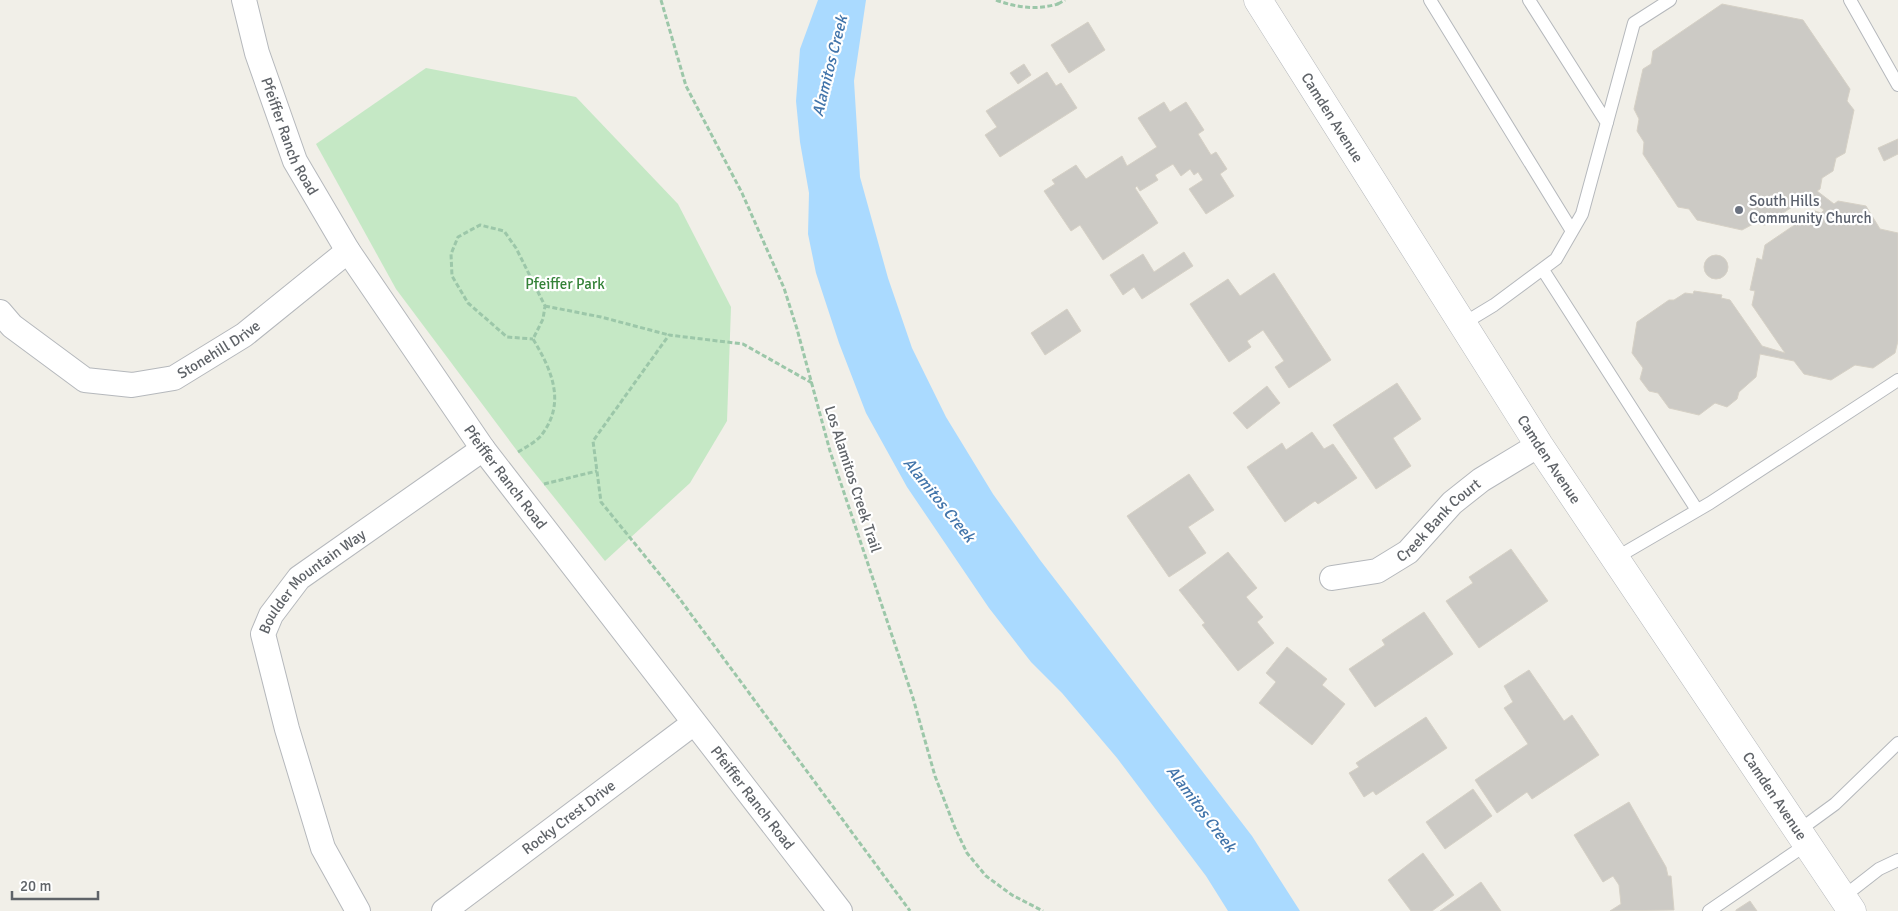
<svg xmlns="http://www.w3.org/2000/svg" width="1898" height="911" font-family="Signika,sans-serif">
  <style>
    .green { fill: #c5e8c5 }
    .water { fill: #aadaff }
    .building { fill: #cccac5; stroke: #d6d1c6 }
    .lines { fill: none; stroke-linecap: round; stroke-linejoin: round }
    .service-casing { stroke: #b5b8bc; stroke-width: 14 }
    .minor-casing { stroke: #b5b8bc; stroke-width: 26 }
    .tertiary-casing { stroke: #b5b8bc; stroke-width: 29 }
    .path { stroke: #9cc7a9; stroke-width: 3; stroke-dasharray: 5 2.5; stroke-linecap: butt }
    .service { stroke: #fff; stroke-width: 12 }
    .minor { stroke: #fff; stroke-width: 24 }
    .tertiary { stroke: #fff; stroke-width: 28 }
    .worship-dot { fill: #6b7280; stroke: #fff; stroke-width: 2 }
    .labels { text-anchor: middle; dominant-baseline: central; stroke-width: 4.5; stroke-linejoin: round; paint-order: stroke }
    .street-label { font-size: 15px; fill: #5f6368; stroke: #fff }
    .worship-label { font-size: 15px; fill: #5b616d; stroke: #fff; text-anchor: start }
    .park-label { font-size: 15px; fill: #348238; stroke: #fff }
    .water-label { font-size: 16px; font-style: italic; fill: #4174aa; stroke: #fff }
  </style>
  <rect width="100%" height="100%" fill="#f1efe8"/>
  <!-- green -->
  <path class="green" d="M426 68 576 97 678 204 731 307 727 421 690 483 605 561 521 456 396 289 316 144Z"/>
  <!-- water -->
  <path class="water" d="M818 0H866L854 81 860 177 888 278 912 348 946 417 993 494 1040 560 1252 836 1300 911H1228L1206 876 1117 758 1062 693 1031 662 989 608 907 487 866 413 839 343 816 273 808 234 809 193 800 142 796 101 800 49Z"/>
  <!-- building -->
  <path class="building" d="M1722 4 1803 20 1850 89 1847 101 1854 110 1845 153 1836 158 1833 171 1822 178 1820 189 1817 191 1834 204 1838 201 1866 206 1880 229 1898 233V341L1895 353 1873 368 1855 365 1831 380 1804 374 1794 361 1760 354 1756 377 1739 392 1737 399 1727 407 1715 403 1699 415 1669 408 1658 393 1649 391 1640 379 1643 368 1632 353 1637 322 1669 300H1674L1685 293 1693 294 1694 291 1722 295 1721 298 1730 300 1762 346 1785 353 1752 305 1755 291 1750 290 1757 258 1762 260 1765 245 1815 211 1821 213 1824 210 1807 197 1765 225 1755 223 1742 230 1697 220 1689 209 1678 207 1643 154 1644 142 1637 131 1639 119 1634 109 1643 69 1651 64 1653 51Z
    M1088 22 1105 50 1069 73 1051 45Z
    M1024 64 1031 75 1018 84 1010 73Z
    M1047 72 1056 86 1061 83 1077 108 1000 157 985 135 997 127 986 111Z
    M1164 102 1170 112 1186 102 1204 130 1198 134 1211 155 1216 152 1227 169 1220 174 1234 196 1206 214 1189 189 1203 180 1198 172 1194 175 1190 169 1181 176 1173 164 1155 175 1158 180 1140 191 1137 186 1135 188 1158 223 1103 260 1080 225 1071 231 1044 191 1055 184 1052 180 1076 165 1086 179 1122 156 1127 166 1157 147 1138 118Z
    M1898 139V154L1884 161 1878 148Z
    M1184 252 1193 266 1142 299 1134 287 1123 295 1110 275 1143 254 1154 272Z
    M1704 267a12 12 0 1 1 24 0a12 12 0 1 1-24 0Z
    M1274 273 1331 360 1289 388 1275 367 1284 361 1263 330 1247 341 1251 347 1229 362 1190 304 1228 279 1240 296Z
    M1067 309 1081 331 1045 355 1031 333Z
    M1397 383 1421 419 1393 438 1411 466 1376 489 1333 425Z
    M1267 386 1280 403 1247 429 1233 413Z
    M1312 432 1324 449 1333 444 1357 478 1318 504 1315 501 1285 522 1247 467 1282 443 1286 450Z
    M1189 474 1214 510 1188 527 1206 553 1169 577 1127 516Z
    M1511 549 1548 601 1479 648 1446 601 1473 583 1469 577Z
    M1228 552 1257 588 1246 597 1263 617 1257 622 1274 643 1238 671 1202 625 1205 623 1179 590Z
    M1424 612 1453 654 1375 707 1349 669 1385 645 1382 640Z
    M1287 647 1327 679 1322 685 1345 704 1312 745 1259 703 1276 682 1266 673Z
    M1529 670 1564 721 1572 715 1599 755 1532 799 1527 792 1497 813 1475 780 1528 744 1504 708 1513 702 1504 686Z
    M1426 717 1447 748 1376 795 1373 791 1364 797 1349 773 1359 767 1356 763Z
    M1473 789 1492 816 1445 849 1426 822Z
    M1629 802 1666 867 1668 876H1671L1674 910 1610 911 1621 904 1619 885 1613 876 1603 882 1574 835Z
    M1423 853 1454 895 1432 911H1411L1388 880Z
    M1481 882 1501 911H1440Z
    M1750 901 1757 911H1736V910Z"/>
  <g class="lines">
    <!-- service casing -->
    <g class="service-casing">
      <path id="service" d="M1430 0 1572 231
        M1529 0 1607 123
        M1850 0 1898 85
        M1543 270 1697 510
        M1461 325 1494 305 1556 259 1582 214 1634 23 1670 0
        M1614 559 1710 503 1898 380
        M1798 831 1835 804 1898 743
        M1843 897 1879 869 1898 860
        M1709 911 1807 844"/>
    </g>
    <!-- minor casing -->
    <g class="minor-casing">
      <g id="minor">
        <path id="s1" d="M244 0 257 53 295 161 348 251 483 449 840 911"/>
        <path id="s2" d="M0 312 12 326 85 380 132 385 174 378 244 335 348 251"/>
        <path id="s3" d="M1332 578 1377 571 1408 552 1452 503 1481 480 1539 445"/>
        <path id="s4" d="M358 911 323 848 287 729 263 634 271 615 299 578 483 449"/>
        <path id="s5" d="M444 911 694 723"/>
      </g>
    </g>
    <!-- tertiary casing -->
    <g class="tertiary-casing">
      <g id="tertiary">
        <path id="s6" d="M1258 0 1539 445 1852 911"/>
      </g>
    </g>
    <!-- path -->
    <path class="path" d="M661 0 686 86 742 193 784 288 797 329 830 451 913 698 935 776 955 828 967 853 986 876 1012 895 1043 911
      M996 0C1018 8 1036 10 1058 4L1056 0
      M1058 4 1065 0
      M545 306 601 317 669 335
      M812 383 743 344 669 335 593 441 601 502 679 598 910 911
      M518 452C526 447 538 441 543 433 566 401 551 369 533 339L543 319 545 306 516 248 504 231 480 225 458 237 451 254 452 276 468 303 507 337 533 339
      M544 484 597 471"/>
    <!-- service -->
    <use href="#service" class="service"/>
    <!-- minor -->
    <use href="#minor" class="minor"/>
    <!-- tertiary -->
    <use href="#tertiary" class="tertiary"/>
  </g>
  <!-- markers -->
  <circle class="worship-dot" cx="1739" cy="210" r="5"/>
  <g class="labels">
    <!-- street labels -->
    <g class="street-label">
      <text stroke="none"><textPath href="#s6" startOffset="139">Camden Avenue</textPath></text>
      <text stroke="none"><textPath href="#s1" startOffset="144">Pfeiffer Ranch Road</textPath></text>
      <text stroke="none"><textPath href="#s2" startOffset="252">Stonehill Drive</textPath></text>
      <text stroke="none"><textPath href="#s6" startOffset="544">Camden Avenue</textPath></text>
      <text stroke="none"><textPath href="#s1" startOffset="549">Pfeiffer Ranch Road</textPath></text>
      <text transform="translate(853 479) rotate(72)">Los Alamitos Creek Trail</text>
      <text stroke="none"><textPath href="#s3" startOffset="126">Creek Bank Court</textPath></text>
      <text stroke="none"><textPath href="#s4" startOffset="368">Boulder Mountain Way</textPath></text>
      <text stroke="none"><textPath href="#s6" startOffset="949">Camden Avenue</textPath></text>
      <text stroke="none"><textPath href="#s1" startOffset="954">Pfeiffer Ranch Road</textPath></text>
      <text stroke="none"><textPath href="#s5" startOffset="156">Rocky Crest Drive</textPath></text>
    </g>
    <!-- worship labels -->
    <g class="worship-label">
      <text x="1749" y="201">South Hills<tspan x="1749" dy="17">Community Church</tspan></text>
    </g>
    <!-- park labels -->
    <g class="park-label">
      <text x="565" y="284">Pfeiffer Park</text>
    </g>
    <!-- water labels -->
    <g class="water-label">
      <text transform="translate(830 66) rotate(-76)">Alamitos Creek</text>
      <text transform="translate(939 500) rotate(51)">Alamitos Creek</text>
      <text transform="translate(1201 809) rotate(53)">Alamitos Creek</text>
    </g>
  </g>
  <!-- scale -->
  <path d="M12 891v8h86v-8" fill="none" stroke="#5f6368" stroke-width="2.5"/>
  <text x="20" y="891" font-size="15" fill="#5f6368" stroke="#ffffff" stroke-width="4" paint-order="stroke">20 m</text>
</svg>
